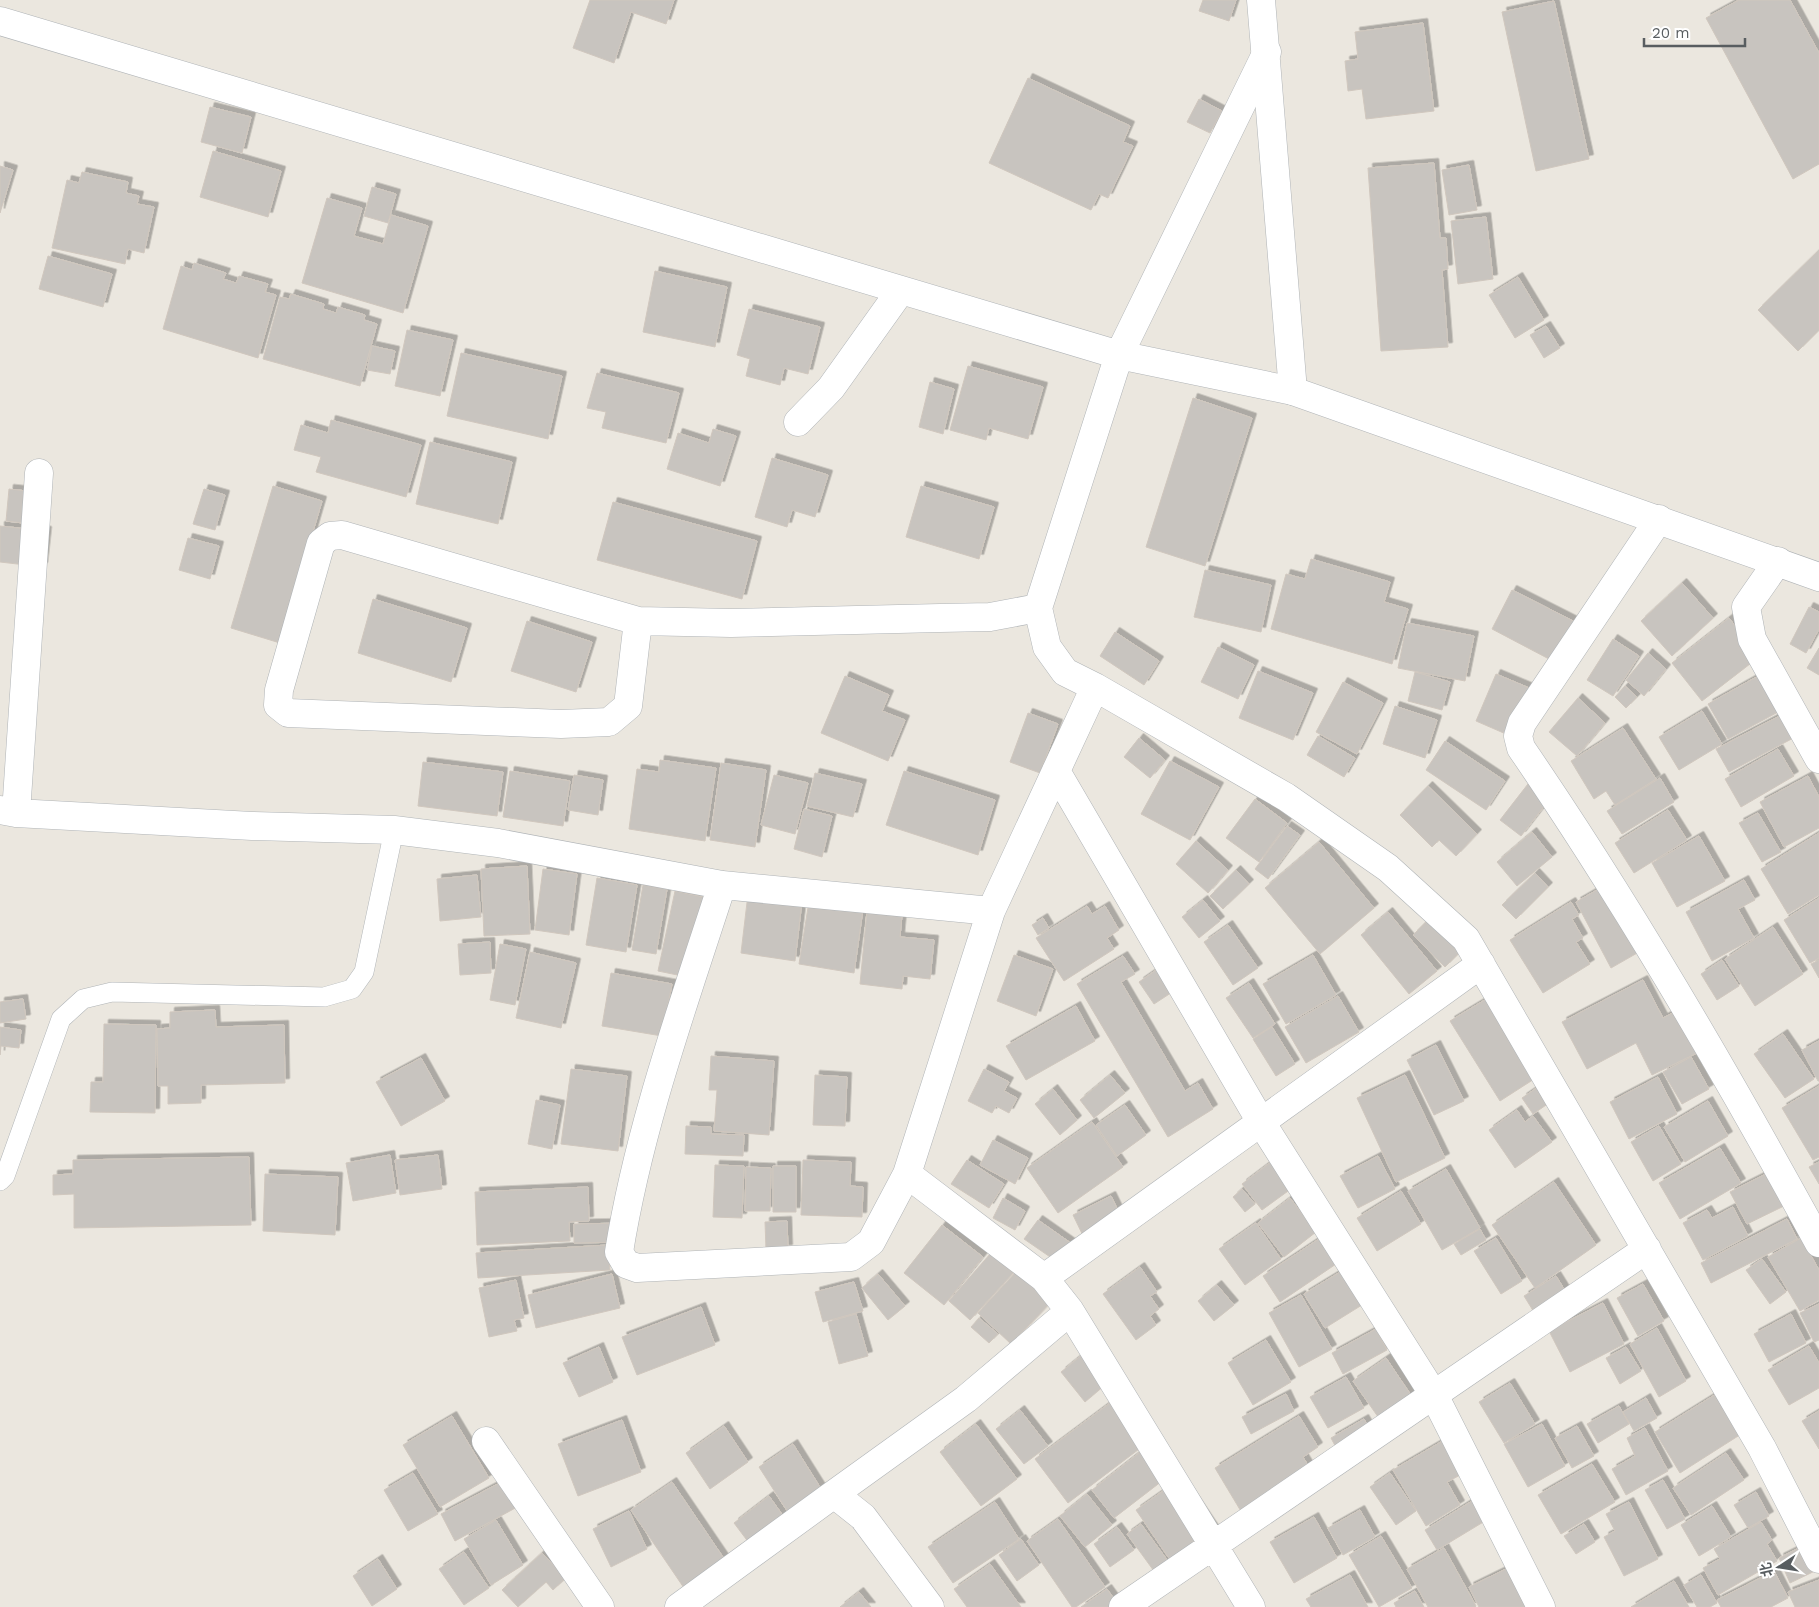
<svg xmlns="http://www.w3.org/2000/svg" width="1819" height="1607" font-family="'Work Sans','Noto Sans SC',sans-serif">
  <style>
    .building { fill: #c8c4bf; stroke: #d0c7be; filter: url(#shadow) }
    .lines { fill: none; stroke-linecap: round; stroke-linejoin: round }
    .service-casing { stroke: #b0b4b7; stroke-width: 20 }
    .minor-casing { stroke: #b0b4b7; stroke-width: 29 }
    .tertiary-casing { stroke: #b0b4b7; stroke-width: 29 }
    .service { stroke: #fff; stroke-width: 19 }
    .minor { stroke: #fff; stroke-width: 28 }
    .tertiary { stroke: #fff; stroke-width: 28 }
  </style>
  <defs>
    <filter id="shadow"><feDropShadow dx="4.5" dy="-4.5" stdDeviation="0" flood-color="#0004"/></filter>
  </defs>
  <rect width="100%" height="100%" fill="#ebe7df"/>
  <!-- building -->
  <path class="building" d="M590 0H674L666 24 631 12 614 63 573 48Z
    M1203 0H1236L1229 21 1199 11Z
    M1739 0H1790L1819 53V164L1793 179 1706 18Z
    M1554 1 1589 159 1536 171 1502 12Z
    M1423 23 1434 111 1366 119 1362 89 1348 91 1345 61 1358 59 1355 32Z
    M1028 78 1130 126 1123 142 1133 146 1108 198 1099 194 1091 210 989 163Z
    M1199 99 1222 111 1210 133 1187 122Z
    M210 107 251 117 242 153 201 142Z
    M213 151 281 171 268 217 200 197Z
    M1434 163 1440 238H1446L1448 269 1442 270 1448 347 1381 351 1368 168Z
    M1469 165 1477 210 1449 215 1442 170Z
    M0 166 13 170 0 213Z
    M82 172 128 182 126 193 139 196 137 204 154 207 144 253 128 249 125 264 52 248 67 180 79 183Z
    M372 187 396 194 388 223 364 216Z
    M327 198 362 208 354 236 383 244 391 215 428 226 403 313 302 283Z
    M1486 217 1493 279 1458 284 1451 221Z
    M1819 250V330L1798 351 1758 310Z
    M48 256 112 274 103 307 39 289Z
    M194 263 226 273 223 279 236 283 239 276 268 284 265 292 276 295 258 358 163 329 181 266 192 270Z
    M655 271 727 287 715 347 643 332Z
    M1518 277 1544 320 1515 338 1489 295Z
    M291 294 324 304 323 309 336 313 338 307 365 315 364 320 377 324 360 386 263 359 280 297 289 299Z
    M749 309 820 327 808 374 784 368 780 385 746 376 750 359 737 355Z
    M1546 326 1560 348 1544 358 1530 335Z
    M407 330 453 340 440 396 395 386Z
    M372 346 395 351 390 374 367 370Z
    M461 353 562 376 548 439 447 416Z
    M968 366 1043 387 1028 439 989 428 986 440 950 430Z
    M597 373 679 393 666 443 602 428 606 412 587 408Z
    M930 382 954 389 943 434 919 427Z
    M1193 398 1252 418 1205 566 1146 547Z
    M331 420 421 445 406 497 316 472 321 457 294 450 301 425 328 433Z
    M713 429 736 436 720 486 667 469 678 433 709 443Z
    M430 442 512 462 498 524 416 504Z
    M772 458 828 475 815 517 792 510 787 527 755 517Z
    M273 486 322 501 280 643 231 628Z
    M921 486 994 507 979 559 906 537Z
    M9 489 45 493 41 525 6 521Z
    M204 489 225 495 215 530 193 524Z
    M613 502 757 541 742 599 597 560Z
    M0 526 47 531 43 567 0 562Z
    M188 538 219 546 210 579 179 570Z
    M1311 559 1390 582 1384 602 1408 609 1392 664 1271 629 1286 574 1305 579Z
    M1205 570 1271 585 1261 632 1194 617Z
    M1682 583 1713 618 1672 656 1641 621Z
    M1512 590 1589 629 1568 669 1492 629Z
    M373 599 467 628 451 682 358 653Z
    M1809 607 1819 612V629L1806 653 1790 644Z
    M1729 618 1759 657 1702 701 1672 663Z
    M527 621 592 642 576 692 511 671Z
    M1407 623 1474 636 1465 681 1398 668Z
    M1115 632 1159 661 1144 685 1100 656Z
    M1613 639 1639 656 1613 696 1587 680Z
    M1218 647 1254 665 1238 699 1201 682Z
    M1819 648V675L1807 668Z
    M1648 653 1666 669 1644 696 1626 680Z
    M1258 671 1313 693 1293 740 1239 718Z
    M1415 672 1450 682 1442 710 1408 701Z
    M1496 674 1541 693 1522 741 1476 721Z
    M1760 675 1780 711 1728 739 1708 704Z
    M845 676 889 695 882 711 905 720 888 761 821 733Z
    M1343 682 1383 703 1357 754 1316 732Z
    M1625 686 1637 697 1626 708 1615 697Z
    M1578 698 1605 723 1577 756 1549 732Z
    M1395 706 1437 720 1425 758 1383 744Z
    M1702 711 1722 744 1679 770 1659 737Z
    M1789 711 1801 734 1729 772 1716 749Z
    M1028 713 1058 724 1040 773 1010 762Z
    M1623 728 1656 779 1615 805 1606 791 1594 799 1571 761Z
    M1318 736 1355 758 1344 777 1307 755Z
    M1139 738 1165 760 1150 778 1124 757Z
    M1445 741 1505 781 1486 810 1426 770Z
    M1778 749 1794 776 1741 807 1725 779Z
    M660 760 716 768 705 841 629 829 637 769 659 772Z
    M1170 761 1219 787 1190 840 1141 814Z
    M423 762 503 772 497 816 418 806Z
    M721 763 766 770 755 847 710 840Z
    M510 771 570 781 563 826 503 817Z
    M904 771 995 800 978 855 886 825Z
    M815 773 862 784 853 817 807 806Z
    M574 775 603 780 598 815 568 810Z
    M774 775 808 783 795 834 761 825Z
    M1808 776 1819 797V828L1784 847 1760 802Z
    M1660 778 1674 802 1622 834 1607 811Z
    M1528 784 1549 800 1521 836 1500 820Z
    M1428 786 1477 834 1456 856 1439 840 1432 847 1400 815Z
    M1255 799 1287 823 1259 862 1226 838Z
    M804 809 832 816 822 857 794 849Z
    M1668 810 1687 840 1634 873 1615 843Z
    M1758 813 1781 852 1762 862 1739 823Z
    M1287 826 1300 835 1268 879 1255 869Z
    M1532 832 1552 857 1517 886 1497 862Z
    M1819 833V895L1788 914 1761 869Z
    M1699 836 1725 881 1677 907 1652 863Z
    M1196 841 1228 870 1208 893 1176 864Z
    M1319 842 1374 908 1320 954 1265 888Z
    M527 866 530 934 484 936 481 869Z
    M543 869 577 874 569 935 535 930Z
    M1236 870 1249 884 1223 909 1210 896Z
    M1535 873 1548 887 1516 919 1502 905Z
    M477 875 481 917 440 921 437 879Z
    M597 878 637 885 626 952 586 945Z
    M1744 880 1755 900 1738 909 1754 938 1712 961 1686 912Z
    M643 885 667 889 656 954 632 950Z
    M1604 886 1639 952 1611 968 1576 902Z
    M675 891 708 898 692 978 658 971Z
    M748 894 802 901 795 961 741 953Z
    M1819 898V958L1810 963 1784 920Z
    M1203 900 1220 921 1199 938 1182 917Z
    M809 901 863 909 854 973 799 964Z
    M1571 902 1579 915 1572 919 1583 938 1576 942 1590 964 1543 993 1510 940Z
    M1087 906 1092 914 1105 906 1119 930 1107 938 1114 949 1064 981 1036 938Z
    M867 911 902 915 900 937 934 940 930 979 903 976 902 989 860 984Z
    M1388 912 1437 971 1409 994 1361 935Z
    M1043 918 1049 928 1038 935 1032 925Z
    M1428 920 1460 952 1445 967 1413 935Z
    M1228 925 1258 968 1233 985 1204 942Z
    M1773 927 1803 974 1755 1006 1725 959Z
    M490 942 491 973 460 975 458 944Z
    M500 944 526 949 515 1005 490 1000Z
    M530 952 576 963 561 1028 516 1018Z
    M1014 955 1053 969 1036 1016 997 1001Z
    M1313 955 1336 995 1286 1024 1263 984Z
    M1123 956 1135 974 1121 982 1185 1091 1198 1083 1213 1109 1168 1137 1077 984Z
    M1722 960 1739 986 1717 1000 1701 974Z
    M1819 960V978L1811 964Z
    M1162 966 1177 989 1154 1004 1139 982Z
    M611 973 672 984 662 1036 602 1026Z
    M1643 980 1663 1018 1684 1007 1705 1049 1652 1075 1636 1043 1587 1069 1562 1022Z
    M1249 983 1275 1024 1253 1038 1226 998Z
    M1493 995 1542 1074 1500 1101 1450 1021Z
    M1338 996 1359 1032 1306 1063 1285 1027Z
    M23 999 26 1019 0 1023V1002Z
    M1076 1006 1095 1041 1026 1080 1006 1046Z
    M215 1010 216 1027 284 1025 285 1083 201 1085V1103L168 1104V1086H158L157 1029 170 1028V1012Z
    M104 1024 156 1025 155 1113 90 1112 91 1082H103Z
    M0 1027 21 1030 19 1048 1 1046 0 1055Z
    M1272 1027 1295 1064 1276 1076 1253 1039Z
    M1783 1034 1814 1079 1785 1098 1754 1054Z
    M1819 1041V1081H1818L1802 1050Z
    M1436 1045 1464 1101 1434 1115 1407 1060Z
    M711 1056 774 1061 769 1135 714 1131 717 1090H709Z
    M1691 1057 1709 1089 1682 1104 1663 1072Z
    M421 1058 445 1101 401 1126 376 1082Z
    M571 1069 627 1076 618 1151 561 1144Z
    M984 1069 1009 1082 1004 1091 1017 1098 1009 1113 996 1106 992 1113 968 1101Z
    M815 1075 847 1077 845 1126 813 1125Z
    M1110 1075 1125 1093 1094 1118 1080 1100Z
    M1405 1075 1445 1158 1396 1182 1357 1098Z
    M1658 1077 1677 1114 1629 1139 1610 1102Z
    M1541 1085 1552 1101 1533 1114 1522 1098Z
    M1819 1086V1157L1813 1160 1782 1108Z
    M1053 1089 1077 1120 1060 1135 1035 1104Z
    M536 1100 560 1105 552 1149 528 1144Z
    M1708 1101 1728 1136 1685 1162 1664 1127Z
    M1125 1105 1146 1135 1117 1156 1096 1125Z
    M1517 1110 1525 1122 1533 1116 1552 1142 1515 1168 1489 1130Z
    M1092 1122 1123 1167 1058 1213 1027 1168Z
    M686 1126 711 1127V1134L744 1135 743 1156 685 1154Z
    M1659 1126 1681 1164 1653 1181 1631 1142Z
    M993 1140 1028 1158 1015 1184 980 1165Z
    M1720 1148 1741 1183 1680 1219 1659 1183Z
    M390 1155 396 1193 353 1201 346 1163Z
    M438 1155 442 1189 400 1195 395 1160Z
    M1378 1156 1395 1189 1358 1208 1340 1176Z
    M249 1157 251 1225 74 1228V1194L53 1195V1175L73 1174V1160Z
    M1275 1159 1295 1186 1262 1210 1242 1184Z
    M803 1160 851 1162 850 1186 863 1187 862 1217 801 1215Z
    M967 1160 1004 1184 989 1208 951 1184Z
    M1819 1162V1184L1809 1167Z
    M715 1165 744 1166 742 1218 713 1217Z
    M773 1166H796V1212H773Z
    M746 1167 771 1168 770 1211H745Z
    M1446 1169 1480 1228 1442 1250 1408 1191Z
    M1768 1173 1784 1206 1747 1224 1730 1192Z
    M265 1174 338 1177 335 1235 263 1231Z
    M1554 1182 1596 1245 1535 1288 1492 1225Z
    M588 1187 589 1221 569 1222 570 1241 477 1245 475 1192Z
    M1242 1189 1255 1204 1245 1212 1233 1197Z
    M1401 1191 1421 1224 1377 1251 1357 1218Z
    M1111 1196 1125 1225 1087 1244 1073 1215Z
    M1003 1198 1025 1211 1015 1230 993 1218Z
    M1290 1198 1316 1232 1284 1257 1258 1223Z
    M1733 1207 1748 1236 1703 1260 1683 1223 1707 1210 1712 1218Z
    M1787 1219 1797 1239 1711 1283 1701 1263Z
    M1038 1220 1085 1253 1072 1272 1024 1239Z
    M787 1221 788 1249 766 1250 765 1222Z
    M626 1223V1242L574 1243V1224Z
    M1256 1223 1281 1259 1245 1285 1219 1249Z
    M942 1225 983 1257 944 1305 904 1273Z
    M1480 1229 1486 1240 1461 1255 1454 1244Z
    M1325 1235 1342 1260 1280 1302 1263 1276Z
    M1496 1238 1522 1281 1501 1294 1474 1251Z
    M1801 1238 1819 1270V1300L1800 1311 1768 1257Z
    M608 1245 610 1270 478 1278 476 1253Z
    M991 1253 1013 1273 970 1320 949 1301Z
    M1762 1259 1786 1292 1770 1304 1746 1270Z
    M1350 1266 1370 1300 1325 1328 1304 1294Z
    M1140 1267 1157 1292 1150 1296 1159 1309 1150 1316 1156 1325 1136 1340 1103 1294Z
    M1017 1271 1050 1303 1011 1344 978 1313Z
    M612 1274 620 1308 536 1328 528 1295Z
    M878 1274 905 1306 888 1320 862 1288Z
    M1556 1276 1569 1297 1537 1317 1524 1296Z
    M516 1280 524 1318 514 1320 517 1331 489 1337 479 1288Z
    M854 1282 863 1311 823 1322 815 1292Z
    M1643 1284 1664 1321 1638 1336 1617 1298Z
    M1217 1285 1234 1305 1214 1321 1198 1301Z
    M1301 1295 1332 1349 1299 1367 1269 1313Z
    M1603 1303 1624 1344 1570 1372 1549 1331Z
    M1819 1304V1340L1814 1342 1800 1313Z
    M701 1307 715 1345 637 1375 622 1337Z
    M856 1314 868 1356 839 1364 828 1322Z
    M1791 1314 1806 1343 1769 1362 1754 1334Z
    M979 1318 998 1334 989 1343 971 1327Z
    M1657 1328 1686 1381 1659 1397 1630 1344Z
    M1376 1329 1387 1350 1343 1374 1332 1353Z
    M1266 1340 1291 1382 1253 1405 1228 1363Z
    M1809 1346 1819 1363V1388L1789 1405 1768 1370Z
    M599 1347 613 1382 579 1397 563 1363Z
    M1626 1347 1641 1371 1620 1384 1606 1358Z
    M1088 1350 1112 1379 1085 1402 1061 1372Z
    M1386 1358 1415 1401 1383 1424 1353 1381Z
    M1346 1377 1364 1408 1328 1428 1310 1397Z
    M1510 1383 1535 1424 1504 1443 1479 1402Z
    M1721 1391 1746 1431 1680 1473 1655 1432Z
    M1286 1394 1294 1411 1251 1434 1242 1417Z
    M1118 1397 1151 1440 1068 1503 1035 1459Z
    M1646 1398 1657 1418 1634 1431 1623 1412Z
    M1619 1406 1629 1424 1598 1443 1587 1424Z
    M1020 1410 1048 1446 1024 1464 996 1429Z
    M1819 1411V1449L1802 1421Z
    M452 1416 489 1478 440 1507 403 1445Z
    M1299 1416 1318 1447 1303 1457 1309 1467 1245 1518 1215 1468Z
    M1364 1419 1374 1436 1340 1455 1331 1438Z
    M622 1420 641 1472 578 1496 558 1444Z
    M976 1424 1017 1479 981 1506 940 1452Z
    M1542 1424 1565 1466 1528 1487 1504 1444Z
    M724 1426 748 1462 710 1489 686 1453Z
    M1577 1426 1594 1456 1572 1468 1555 1438Z
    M1645 1428 1668 1471 1626 1495 1612 1469 1635 1456 1627 1438Z
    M1446 1439 1466 1472 1447 1482 1460 1505 1426 1526 1393 1470Z
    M1153 1442 1175 1471 1114 1518 1092 1490Z
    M793 1444 825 1495 791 1517 759 1467Z
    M1726 1453 1744 1480 1691 1515 1673 1488Z
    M1592 1464 1615 1502 1561 1534 1538 1495Z
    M413 1473 438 1514 408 1531 384 1490Z
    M1390 1473 1416 1511 1396 1525 1370 1487Z
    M1180 1479 1219 1537 1175 1567 1136 1510Z
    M505 1480 519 1506 455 1541 441 1514Z
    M1663 1480 1685 1519 1667 1529 1645 1490Z
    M672 1482 725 1560 684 1588 631 1510Z
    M1756 1492 1769 1516 1748 1528 1734 1505Z
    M1087 1494 1112 1525 1085 1547 1060 1516Z
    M769 1496 789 1524 755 1551 734 1523Z
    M1472 1501 1485 1521 1437 1550 1425 1530Z
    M995 1502 1019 1539 953 1583 928 1547Z
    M1629 1502 1658 1559 1624 1576 1604 1537 1615 1531 1606 1514Z
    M1712 1506 1731 1537 1699 1556 1681 1525Z
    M1360 1510 1375 1537 1343 1555 1328 1528Z
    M629 1511 647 1549 611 1567 593 1529Z
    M1314 1517 1337 1558 1294 1583 1270 1542Z
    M1058 1519 1105 1587 1076 1607H1072L1027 1541Z
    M496 1520 523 1565 491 1585 464 1539Z
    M1761 1522 1772 1540 1767 1544 1777 1561 1718 1595 1703 1568 1720 1559 1714 1549Z
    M1141 1524 1173 1568 1159 1578 1127 1534Z
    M1584 1524 1595 1542 1576 1554 1564 1536Z
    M1117 1527 1134 1550 1110 1567 1094 1544Z
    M1381 1536 1412 1588 1379 1607 1349 1555Z
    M1021 1539 1039 1565 1017 1581 999 1555Z
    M1803 1546 1815 1571 1790 1583 1779 1558Z
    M1444 1548 1476 1606 1475 1607H1428L1407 1569Z
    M464 1552 489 1588 464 1605 439 1569Z
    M542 1553 566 1578 553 1590 546 1582 518 1607 502 1590Z
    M378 1559 397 1589 372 1606 353 1576Z
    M990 1564 1021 1607H967L954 1589Z
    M1512 1566 1527 1607H1479L1469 1587Z
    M1774 1571 1788 1598 1771 1607H1721L1717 1600Z
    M1350 1575 1368 1607H1311L1306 1599Z
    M1701 1575 1717 1603 1710 1607H1697L1684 1585Z
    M1819 1580V1607H1795L1788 1592Z
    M1674 1581 1689 1607H1631Z
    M1107 1589 1120 1607H1081Z
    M1415 1591 1424 1607H1396L1394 1603Z
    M859 1592 871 1607H840Z"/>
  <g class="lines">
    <!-- service casing -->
    <g class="service-casing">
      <path id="service" d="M0 1181 5 1176 61 1019 83 999 112 992 324 997 352 989 364 972 394 830"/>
    </g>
    <!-- minor casing -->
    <g class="minor-casing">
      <path id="minor" d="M0 21 1119 355 1293 391
        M1267 52 1119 355 1038 608 1047 647 1065 672 1095 687 1286 797 1388 868 1466 939 1762 1448 1819 1559
        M798 422 831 388 901 290
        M1659 519 1522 723 1518 736 1521 748C1630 907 1727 1074 1819 1243
        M1778 561 1746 607 1752 639 1819 759
        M638 621 628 706 609 722 561 724 288 713 278 705 279 690 321 543 330 536 342 535 638 621 731 623 940 618 990 617 1038 608
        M1056 771 1261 1122 1434 1395 1541 1607
        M0 810 16 813 252 826 394 830 498 843 722 885 991 911
        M16 813 39 473
        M722 885C683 1006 639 1127 619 1252L626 1264 637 1268 851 1257 871 1242 907 1174 991 911 1095 687
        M907 1174 1044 1278 1070 1311 1251 1607
        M1044 1278 1481 964
        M486 1441 600 1607
        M834 1494 966 1399 1070 1311
        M679 1607 834 1494 863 1517 930 1607
        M1123 1607 1647 1249"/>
    </g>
    <!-- tertiary casing -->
    <g class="tertiary-casing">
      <path id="tertiary" d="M1261 0 1293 391 1819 577"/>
    </g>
    <!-- service -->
    <use href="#service" class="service"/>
    <!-- minor -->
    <use href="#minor" class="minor"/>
    <!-- tertiary -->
    <use href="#tertiary" class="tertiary"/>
  </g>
  <!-- north arrow -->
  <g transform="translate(1779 1567) rotate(258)" stroke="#ffffff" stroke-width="4" paint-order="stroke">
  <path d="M0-4L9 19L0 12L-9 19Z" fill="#585d60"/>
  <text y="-8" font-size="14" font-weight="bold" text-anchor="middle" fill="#585d60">北</text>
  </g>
  <!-- scale -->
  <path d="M1644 38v8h101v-8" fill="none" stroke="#585d60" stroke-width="2.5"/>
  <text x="1652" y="38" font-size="15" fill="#585d60" stroke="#ffffff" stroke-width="4" paint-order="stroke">20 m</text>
</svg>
